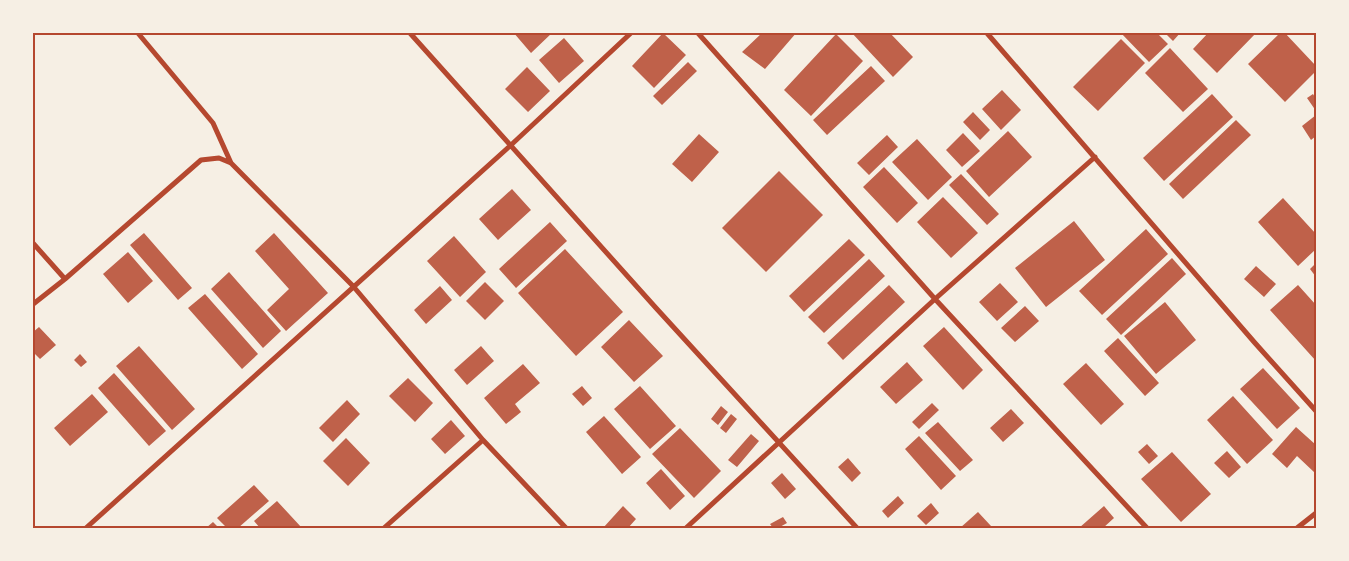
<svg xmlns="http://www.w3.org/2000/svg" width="1349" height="561" font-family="'Public Sans',sans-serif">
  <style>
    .building { fill: #bf614a }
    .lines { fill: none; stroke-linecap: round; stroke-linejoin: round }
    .minor { stroke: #b5482f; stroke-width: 5 }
    .neatline { fill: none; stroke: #b5482f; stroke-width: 2 }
  </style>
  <rect width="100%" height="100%" fill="#f6efe4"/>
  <!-- building -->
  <path class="building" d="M513 32H553L531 53Z
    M763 32H797L765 69 742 52Z
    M851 32H889L913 57 893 77Z
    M1120 32H1156L1168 44 1149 62Z
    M1164 32H1181L1173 41Z
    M1209 32H1257L1217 73 1193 49Z
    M1281 32H1284L1316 66V71L1285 102 1248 64Z
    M663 33 686 55 654 88 632 66Z
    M836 34 863 61 811 116 784 90Z
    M564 38 584 61 559 83 539 60Z
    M1121 39 1145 63 1098 111 1073 87Z
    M1170 48 1208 89 1183 112 1145 73Z
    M688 62 697 71 662 105 653 96Z
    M871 66 885 81 827 135 813 120Z
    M527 67 550 91 528 112 505 89Z
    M1002 90 1021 110 1001 130 982 109Z
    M1212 94 1233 117 1164 181 1143 158Z
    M1313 94 1316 99V111L1307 98Z
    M973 112 990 130 980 140 963 122Z
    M1316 115V136L1311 140 1302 126Z
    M1236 120 1251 135 1183 199 1169 184Z
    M1008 131 1032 157 989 197 966 171Z
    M963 133 980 151 962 167 946 150Z
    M699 134 719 152 692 182 672 164Z
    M887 135 898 147 869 175 857 163Z
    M917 139 952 177 928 200 892 162Z
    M884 167 918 203 897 223 863 187Z
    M779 171 823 215 766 272 722 228Z
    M961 174 999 214 987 225 949 185Z
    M512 189 531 210 498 240 479 219Z
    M943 197 978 233 951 258 917 222Z
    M1283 198 1316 234V249L1298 266 1258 222Z
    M1074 221 1105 260 1046 307 1015 268Z
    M550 222 567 241 516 288 499 269Z
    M1146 229 1168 254 1102 315 1079 291Z
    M144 233 192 288 178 300 130 245Z
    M274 233 328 293 286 331 267 310 289 289 255 251Z
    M454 236 486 272 460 297 427 261Z
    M849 239 865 255 804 312 789 296Z
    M565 249 623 312 576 356 518 293Z
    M128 252 153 281 128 303 103 274Z
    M1172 258 1186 274 1121 335 1106 319Z
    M869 259 885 276 824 333 808 317Z
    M1316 263V277L1310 269Z
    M1256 266 1276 284 1264 297 1244 279Z
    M229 272 281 331 263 348 211 289Z
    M485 282 504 301 485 320 466 301Z
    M1000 283 1018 302 997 321 979 302Z
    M889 285 905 302 843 360 827 343Z
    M1298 285 1316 305V361L1270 310Z
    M440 286 452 300 426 324 414 310Z
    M205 294 258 354 242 369 188 308Z
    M1165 302 1196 340 1156 374 1124 336Z
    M1025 306 1039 321 1015 342 1001 328Z
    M629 320 663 356 634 382 601 347Z
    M39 327 56 345 40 359 32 351V333Z
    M944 327 983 370 963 390 923 346Z
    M1118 338 1159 383 1145 396 1104 351Z
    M139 346 195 409 172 430 116 366Z
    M481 346 494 361 467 385 454 370Z
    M80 354 87 362 81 367 74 360Z
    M907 362 923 380 896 404 880 387Z
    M1086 363 1124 404 1101 425 1063 384Z
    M523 364 540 383 515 404 521 412 506 424 484 398Z
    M1263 368 1300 408 1277 429 1240 389Z
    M114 373 166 431 149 446 98 388Z
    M408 378 433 403 415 422 389 396Z
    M582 386 592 398 583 406 572 394Z
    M640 386 676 426 650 449 614 409Z
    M92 394 108 412 70 446 54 428Z
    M1233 396 1273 440 1247 464 1207 420Z
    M347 400 360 414 333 442 319 428Z
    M932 403 939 410 919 429 912 422Z
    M721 406 728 412 718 425 711 419Z
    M1011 409 1024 423 1003 442 990 428Z
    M731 414 737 419 726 433 720 428Z
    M604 416 641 457 622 474 586 432Z
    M451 420 465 436 445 454 431 439Z
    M938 422 973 460 960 471 925 433Z
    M1296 427 1316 445 1315 473 1297 456 1287 468 1272 454Z
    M680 428 721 471 694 498 652 454Z
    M751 434 759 441 737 467 728 460Z
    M919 436 956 476 941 490 905 449Z
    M346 438 370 463 348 486 323 461Z
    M1147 444 1158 456 1149 464 1138 452Z
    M1227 451 1241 467 1229 478 1214 463Z
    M1172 452 1211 494 1181 522 1141 479Z
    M848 458 861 473 852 482 838 467Z
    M661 469 685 496 670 510 646 483Z
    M782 473 796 489 785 499 771 483Z
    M254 485 269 501 238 528H227L217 518Z
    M898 496 904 503 888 518 882 511Z
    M277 501 302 528H260L254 521Z
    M931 503 939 513 926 525 917 516Z
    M623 506 636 519 628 528H603Z
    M1104 506 1114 518 1103 528H1079Z
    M978 512 991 526 988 528H960Z
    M783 517 787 523 778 528H773L770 524Z
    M213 522 219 528H206Z"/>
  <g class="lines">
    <!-- minor -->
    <path class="minor" d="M137 32 213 123 231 163
      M409 32 656 308 857 528
      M697 32 935 299 1147 528
      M986 32 1255 343 1316 411
      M32 242 65 279
      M32 305 65 279 201 160 219 158 231 163 353 286 483 440 384 528
      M483 440 566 528
      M86 528 511 145 632 32
      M686 528 935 299 1095 157
      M1297 528 1316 513"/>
  </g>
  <!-- border -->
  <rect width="1349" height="561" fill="none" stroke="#f6efe4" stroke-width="68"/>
  <rect x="34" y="34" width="1281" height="493" class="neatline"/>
</svg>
